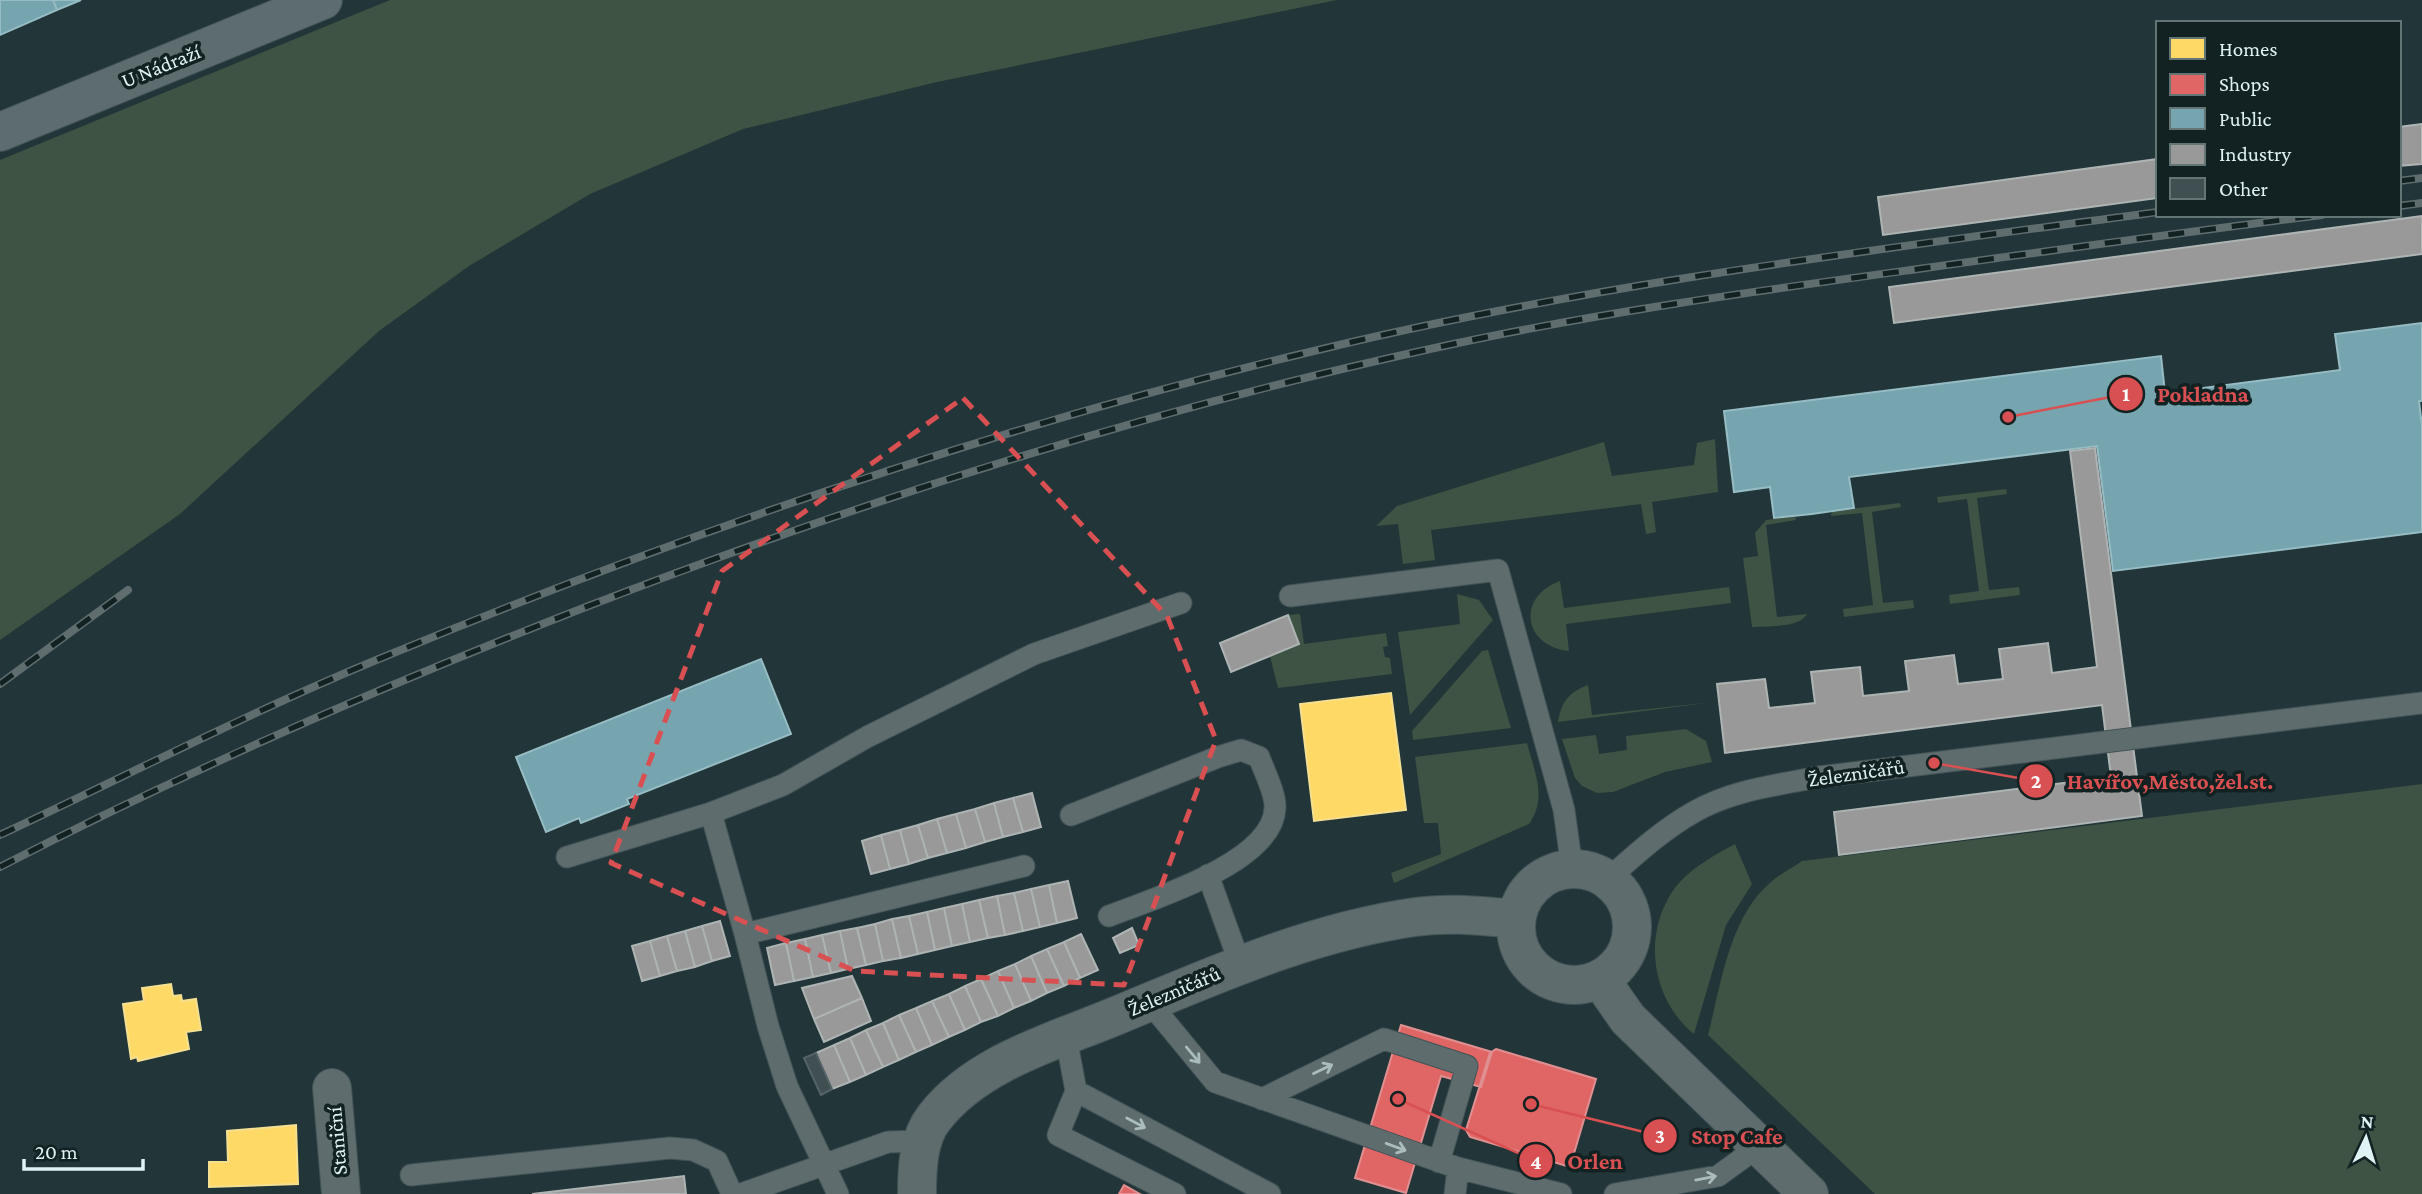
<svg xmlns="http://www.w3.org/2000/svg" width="2422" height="1194" font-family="'Crimson Pro',serif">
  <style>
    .green { fill: #3e5343 }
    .homes { fill: #ffd966; stroke: #f5e091; stroke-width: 2 }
    .shops { fill: #e06666; stroke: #e09091; stroke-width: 2 }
    .public { fill: #76a5af; stroke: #96bcc4; stroke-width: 2 }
    .industry { fill: #999; stroke: #aeb4b4; stroke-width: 2 }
    .building { fill: #404f52; stroke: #546267; stroke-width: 2 }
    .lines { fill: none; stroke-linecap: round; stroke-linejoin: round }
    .lane-casing { stroke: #425355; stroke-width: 23 }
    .street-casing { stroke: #425355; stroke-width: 40 }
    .secondary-casing { stroke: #425355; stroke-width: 40 }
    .lane { stroke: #5e6c6e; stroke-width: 21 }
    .street { stroke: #5e6c6e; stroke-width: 38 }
    .secondary { stroke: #5d6c6e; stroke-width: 38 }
    .rail-casing { stroke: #5f6d6f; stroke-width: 8 }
    .rail { stroke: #122122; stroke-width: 5; stroke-dasharray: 16; stroke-linecap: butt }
    .oneway { stroke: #abbcbe }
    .marked { fill: none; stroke: #d85051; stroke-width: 5; stroke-dasharray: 14 9; stroke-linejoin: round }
    .labels { text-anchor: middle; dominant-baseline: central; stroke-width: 7; stroke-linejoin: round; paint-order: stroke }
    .street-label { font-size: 21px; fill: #dff2f4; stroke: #122122 }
    .leader { fill: none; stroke: #d85051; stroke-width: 2.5 }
    .callout-dot { fill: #d85051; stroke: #122122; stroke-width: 2.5 }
    .mark-label { font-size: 21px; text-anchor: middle; font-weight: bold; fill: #fff }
    .callout-label { font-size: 23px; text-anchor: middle; font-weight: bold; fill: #d85051; stroke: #122122; stroke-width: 7; stroke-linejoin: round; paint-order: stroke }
  </style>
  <rect width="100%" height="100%" fill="#223538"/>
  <!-- green -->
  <path class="green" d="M390 0H1337L937 82 743 129 590 194 469 266 379 331 180 514 0 640V160Z
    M1715 439 1718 492 1652 502 1656 532 1646 534 1641 504 1431 530 1435 560 1403 564 1398 524 1376 526 1397 506 1604 442 1612 476 1694 465 1697 443Z
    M2006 489 2007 494 1977 498 1989 590 2019 587 2020 595 1950 604 1949 595 1979 591 1967 499 1938 503 1937 497Z
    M1900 503 1901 507 1872 512 1883 603 1913 600 1914 608 1844 617 1843 609 1873 605 1862 513 1831 516 1832 511Z
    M1795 516 1796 520 1766 525 1777 617 1807 614C1800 628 1767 626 1752 627L1743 558 1758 556 1755 533 1766 520Z
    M1560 581 1564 608 1729 587 1731 603 1566 624 1569 651C1523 646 1516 597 1560 581Z
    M1457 594 1479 600 1493 620 1410 715 1398 632 1460 624Z
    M1300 614 1304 644 1386 633 1388 646 1383 647 1385 657 1390 658 1392 674 1278 688 1270 656 1299 644 1288 615Z
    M1488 650 1511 728 1413 740 1412 731 1482 651Z
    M1588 685 1592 715 1714 702 1558 722C1561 702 1569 692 1588 685Z
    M1686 729 1706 741 1712 762 1665 772 1613 792 1597 793 1582 786 1575 778 1562 739 1596 735 1599 754 1627 750 1626 736Z
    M1527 743C1534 771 1548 798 1529 824L1394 883 1391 873 1441 854 1438 823H1424L1415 757Z
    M2422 784V1194H1875L1708 1035C1721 985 1729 917 1771 882 1780 874 1792 868 1802 861Z
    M1735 844 1752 884 1726 925 1694 1034C1654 1002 1643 942 1669 897 1683 872 1711 857 1735 844Z"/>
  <!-- homes -->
  <path class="homes" d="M1391 693 1406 810 1314 821 1300 704Z
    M171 984 173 996 181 995 182 1001 196 999 201 1030 186 1032 189 1049 138 1061 137 1057 131 1059 123 1004 144 1001 142 988Z
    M296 1125 298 1184 209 1187V1162H228L227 1131Z"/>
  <!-- shops -->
  <path class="shops" d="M1401 1025 1492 1052 1481 1087 1441 1076 1406 1193 1355 1178Z
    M1496 1049 1596 1079 1570 1167 1470 1137 1466 1130 1490 1053Z
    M1124 1185 1140 1194H1119Z"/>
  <!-- public -->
  <path class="public" d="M0 0H53L57 10 0 35Z
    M53 0H81L57 10Z
    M2422 323V401H2419L2422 426V532L2113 571 2097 446 1849 477 1854 508 1812 514 1774 518 1770 487 1734 492 1724 411 2161 356 2165 393 2280 378 2340 370 2335 334Z
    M761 659 791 734 627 799 629 804 581 823 579 818 546 832 516 757Z"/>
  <!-- industry -->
  <path class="industry" d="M2422 124V164L2399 166V127Z
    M2158 159V198L1883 235 1878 197Z
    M2422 216V254L1894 323 1889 287Z
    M2095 448 2142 816 1839 855 1834 812 2111 777 2102 705 1725 753 1717 684 1765 679 1769 708 1815 703 1811 672 1860 667 1863 696 1909 691 1905 661 1954 655 1958 684 2003 679 1999 649 2048 643 2052 673 2097 667 2070 451Z
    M1288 615 1299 644 1231 672 1220 643Z
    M1032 793 1041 827 1023 832 1013 798Z
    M1013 798 1023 832 1003 837 994 803Z
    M994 803 1003 837 985 842 975 809Z
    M975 809 985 842 966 848 956 814Z
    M956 814 966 848 947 853 937 819Z
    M937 819 947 853 928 858 918 825Z
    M918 825 928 858 909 864 900 830Z
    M900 830 909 864 890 869 881 835Z
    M881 835 890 869 871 874 862 841Z
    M1068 881 1077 918 1057 923 1049 885Z
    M1049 885 1057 923 1040 927 1031 889Z
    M1031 889 1040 927 1023 931 1014 893Z
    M1014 893 1023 931 1005 935 997 896Z
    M997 896 1005 935 988 938 979 900Z
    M979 900 988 938 970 942 962 904Z
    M962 904 970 942 952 946 944 908Z
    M944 908 952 946 935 950 927 912Z
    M927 912 935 950 918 954 909 916Z
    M909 916 918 954 901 958 892 919Z
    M892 919 901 958 883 961 875 924Z
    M720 921 730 956 712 961 702 926Z
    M875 924 883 961 866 965 857 928Z
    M702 926 712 961 695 967 685 931Z
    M857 928 866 965 848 969 840 931Z
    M1132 928 1139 945 1120 953 1113 938Z
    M685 931 695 967 677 971 667 936Z
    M840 931 848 969 831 973 822 935Z
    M1081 934 1098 970 1080 978 1064 942Z
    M822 935 831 973 813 977 805 939Z
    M667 936 677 971 660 976 650 941Z
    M805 939 813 977 794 981 786 943Z
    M650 941 660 976 642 981 632 946Z
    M1064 942 1080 978 1064 986 1047 949Z
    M786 943 794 981 775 985 767 948Z
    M1047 949 1064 986 1047 993 1031 956Z
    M1031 956 1047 993 1031 1001 1015 964Z
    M1015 964 1031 1001 1014 1008 998 971Z
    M998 971 1014 1008 998 1016 981 979Z
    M852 976 862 998 814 1019 802 988Z
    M981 979 998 1016 981 1022 965 986Z
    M965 986 981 1022 965 1030 949 994Z
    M949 994 965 1030 949 1037 932 1001Z
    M862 998 871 1021 824 1042 814 1019Z
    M932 1001 949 1037 932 1045 916 1008Z
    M916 1008 932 1045 916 1052 899 1015Z
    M899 1015 916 1052 899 1060 883 1023Z
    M883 1023 899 1060 883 1067 866 1030Z
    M866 1030 883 1067 866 1075 850 1038Z
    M850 1038 866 1075 850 1082 834 1045Z
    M834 1045 850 1082 832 1089 816 1053Z
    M684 1176 686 1194H532Z"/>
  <!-- building -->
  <path class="building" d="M816 1053 832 1089 821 1095 804 1058Z"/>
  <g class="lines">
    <!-- lane casing -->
    <g class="lane-casing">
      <path id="lane" d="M1290 596 1498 570 1564 810 1572 868
        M711 813 745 934
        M1071 815 1218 757 1241 750 1259 757C1264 771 1276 794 1275 808 1273 863 1152 899 1109 916
        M567 857 711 813 783 785 867 737 1034 654 1181 603
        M1208 875 1240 964
        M1608 879C1635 855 1662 830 1694 812 1732 790 1777 785 1819 777L2422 703
        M1149 1002 1215 1082 1458 1168 1561 1194
        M1066 1037 1076 1091 1058 1135 1175 1194
        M1076 1091 1270 1194
        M1262 1099 1384 1039 1467 1066 1439 1162
        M411 1175 670 1148 693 1150 717 1161 732 1194
        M741 1194 888 1142 922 1141
        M838 1194 787 1086 768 1026 745 934 1024 866
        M1455 1194 1458 1168
        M1615 1194 1718 1176 1758 1147"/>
    </g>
    <!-- street casing -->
    <g class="street-casing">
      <path id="street" d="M1516 927a58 58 0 1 1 116 0a58 58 0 1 1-116 0Z
        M1600 979 1628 1019 1809 1194
        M332 1088 341 1194
        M917 1194C917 1169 918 1138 934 1118 977 1062 1056 1041 1118 1015 1215 975 1310 932 1415 917 1449 912 1482 916 1516 919"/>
    </g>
    <!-- secondary casing -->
    <g class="secondary-casing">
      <path id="secondary" d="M0 132 323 0"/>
    </g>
    <!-- lane -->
    <use href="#lane" class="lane"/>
    <!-- street -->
    <use href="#street" class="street"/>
    <!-- secondary -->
    <use href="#secondary" class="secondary"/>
    <!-- rail casing -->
    <g class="rail-casing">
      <path id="rail" d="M2399 181 2422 178
        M2399 206 2422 203
        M0 684 128 590
        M0 835C130 774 258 708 391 654 692 530 1002 425 1318 350 1595 283 1876 250 2158 212
        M0 867C192 768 390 683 591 605 863 501 1144 411 1430 349 1588 314 1750 292 1911 270 2048 251 2185 232 2322 215"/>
    </g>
    <!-- rail -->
    <use href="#rail" class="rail"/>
  </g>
  <!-- one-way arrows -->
  <defs><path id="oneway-shaft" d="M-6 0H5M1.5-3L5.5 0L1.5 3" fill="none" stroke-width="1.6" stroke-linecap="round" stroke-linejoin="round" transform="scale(1.75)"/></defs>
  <g class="oneway">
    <use href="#oneway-shaft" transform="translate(1193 1055) rotate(50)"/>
    <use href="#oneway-shaft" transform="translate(1323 1069) rotate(-26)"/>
    <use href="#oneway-shaft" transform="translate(1136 1123) rotate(28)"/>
    <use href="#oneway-shaft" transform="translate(1396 1147) rotate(20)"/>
    <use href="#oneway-shaft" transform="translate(1706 1178) rotate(-11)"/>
  </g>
  <!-- marked area -->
  <path class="marked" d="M963 398 1167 616 1216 740 1124 985 855 971 611 863 722 571Z"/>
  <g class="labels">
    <!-- street labels -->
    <g class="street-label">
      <text transform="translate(161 66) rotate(-22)">U Nádraží</text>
      <text transform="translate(1856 773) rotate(-8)">Železničářů</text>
      <text transform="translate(1174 991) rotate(-23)">Železničářů</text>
      <text transform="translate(337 1141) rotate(-95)">Staniční</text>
    </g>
  </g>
  <!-- callouts -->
  <path class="leader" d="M2008 417L2126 394M1934 763L2036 781M1531 1104L1660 1136M1398 1099L1536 1161"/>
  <g class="callout-dot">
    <circle cx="2008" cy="417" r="7"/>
    <circle cx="1934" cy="763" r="7"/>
    <circle cx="1531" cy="1104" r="7"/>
    <circle cx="1398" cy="1099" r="7"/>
    <circle cx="2126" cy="394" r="18"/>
    <circle cx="2036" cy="781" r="18"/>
    <circle cx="1660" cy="1136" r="18"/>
    <circle cx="1536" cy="1161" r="18"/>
  </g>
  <g class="mark-label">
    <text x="2126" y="401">1</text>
    <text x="2036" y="788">2</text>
    <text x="1660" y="1143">3</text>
    <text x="1536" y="1169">4</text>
  </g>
  <g class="callout-label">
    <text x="2203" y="402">Pokladna</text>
    <text x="2170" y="789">Havířov,Město,žel.st.</text>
    <text x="1737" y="1144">Stop Cafe</text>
    <text x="1595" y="1169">Orlen</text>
  </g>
  <!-- legend -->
  <rect x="2156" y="21" width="245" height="196" fill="#122122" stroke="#647576" stroke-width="2"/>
  <rect x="2170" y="38" width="35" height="21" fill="#ffd966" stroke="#647576" stroke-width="2"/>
  <text x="2219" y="56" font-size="21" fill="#dff2f4">Homes</text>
  <rect x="2170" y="74" width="35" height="21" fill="#e06666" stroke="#647576" stroke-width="2"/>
  <text x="2219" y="91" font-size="21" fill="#dff2f4">Shops</text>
  <rect x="2170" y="108" width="35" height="21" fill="#76a5af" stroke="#647576" stroke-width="2"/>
  <text x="2219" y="126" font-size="21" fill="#dff2f4">Public</text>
  <rect x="2170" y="144" width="35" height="21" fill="#999999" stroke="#647576" stroke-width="2"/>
  <text x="2219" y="161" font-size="21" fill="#dff2f4">Industry</text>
  <rect x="2170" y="178" width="35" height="21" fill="#404f52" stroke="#647576" stroke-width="2"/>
  <text x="2219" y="196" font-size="21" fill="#dff2f4">Other</text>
  <!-- north arrow -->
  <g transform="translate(2366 1138) rotate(4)" stroke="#122122" stroke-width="5" paint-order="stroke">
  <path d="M0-5L12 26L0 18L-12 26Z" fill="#dff2f4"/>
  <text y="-10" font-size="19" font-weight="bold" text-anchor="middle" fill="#dff2f4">N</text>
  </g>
  <!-- scale -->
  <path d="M24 1159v10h119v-10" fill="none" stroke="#dff2f4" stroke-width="3.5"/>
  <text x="35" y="1159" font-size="21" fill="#dff2f4" stroke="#122122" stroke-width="5" paint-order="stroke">20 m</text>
</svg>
